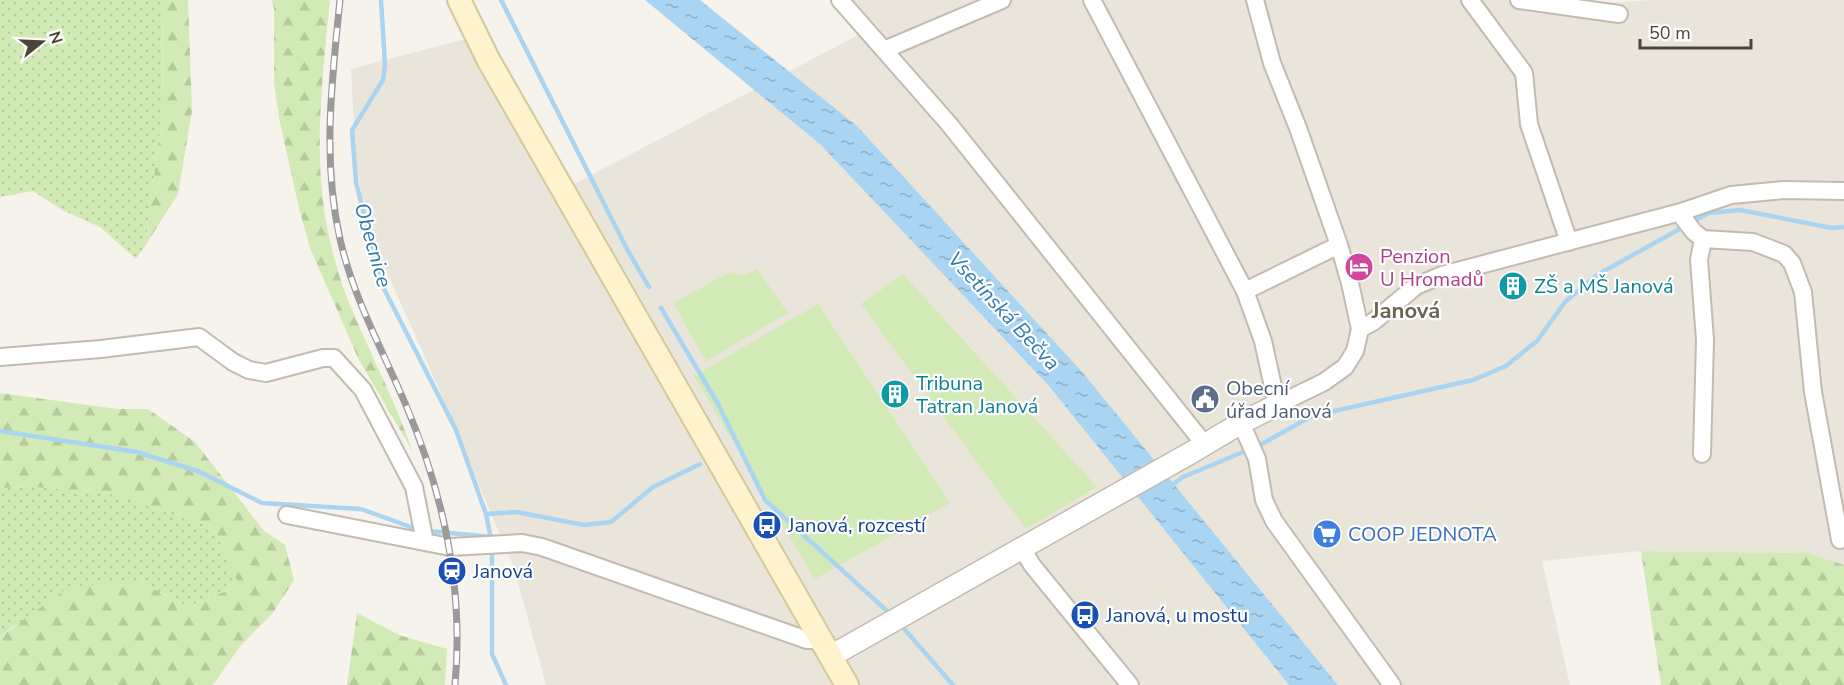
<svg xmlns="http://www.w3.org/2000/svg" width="1844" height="685" font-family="'Nunito Sans',sans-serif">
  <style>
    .residential { fill: #eae5da }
    .grass { fill: url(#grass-dots) }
    .forest { fill: url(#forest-firs) }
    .pitch { fill: #d2eab5 }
    .water { fill: url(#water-ripples) }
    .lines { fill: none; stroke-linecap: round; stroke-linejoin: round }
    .stream { stroke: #a9d4f2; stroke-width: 4.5 }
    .minor-casing { stroke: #c2bbae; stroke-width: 20 }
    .tertiary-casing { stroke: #c2bbae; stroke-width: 24 }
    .secondary-casing { stroke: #d6c79b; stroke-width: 26 }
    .minor { stroke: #fff; stroke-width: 16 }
    .tertiary { stroke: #fff; stroke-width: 21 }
    .secondary { stroke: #fff3cd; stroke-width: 22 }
    .rail-casing { stroke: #9a9a9a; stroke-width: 7 }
    .rail { stroke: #fff; stroke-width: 4.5; stroke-dasharray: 14; stroke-linecap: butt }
    .labels { text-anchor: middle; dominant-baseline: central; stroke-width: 4.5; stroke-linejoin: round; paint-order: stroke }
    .hotel-label { font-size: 20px; fill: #b23c85; stroke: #fff; text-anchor: start }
    .culture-label { font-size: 20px; fill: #0d838f; stroke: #fff; text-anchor: start }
    .service-label { font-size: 20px; fill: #4e5e75; stroke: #fff; text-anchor: start }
    .transit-label { font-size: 20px; fill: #164399; stroke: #fff; text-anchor: start }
    .shop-label { font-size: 20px; fill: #366cbe; stroke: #fff; text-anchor: start }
    .water-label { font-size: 21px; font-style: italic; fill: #2e7ab2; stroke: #fff }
    .quarter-label { font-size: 22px; font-weight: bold; fill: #6e6250; stroke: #fff }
  </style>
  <defs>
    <pattern id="grass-dots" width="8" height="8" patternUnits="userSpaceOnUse" patternTransform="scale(1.5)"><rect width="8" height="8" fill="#d2eab5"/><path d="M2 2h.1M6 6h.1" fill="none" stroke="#b6ca9c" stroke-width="1.8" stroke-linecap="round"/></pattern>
    <pattern id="forest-firs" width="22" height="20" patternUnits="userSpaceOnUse" patternTransform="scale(1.5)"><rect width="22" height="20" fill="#d2eab5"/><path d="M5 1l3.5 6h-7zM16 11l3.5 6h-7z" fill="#b6ca9c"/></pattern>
    <pattern id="water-ripples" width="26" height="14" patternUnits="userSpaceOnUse" patternTransform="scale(1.5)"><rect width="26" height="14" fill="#a9d4f2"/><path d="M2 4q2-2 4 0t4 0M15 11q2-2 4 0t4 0" fill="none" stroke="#8caec5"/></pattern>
  </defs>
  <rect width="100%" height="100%" fill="#f6f3ec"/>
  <!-- residential -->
  <path class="residential" d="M835 0H1574V5L1650 0H1844V565L1809 553 1641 551 1542 561 1570 685H546L514 568 426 359 367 229 356 164 351 69 469 38 553 195 860 34Z"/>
  <!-- grass -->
  <path class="grass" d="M0 0H162L163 109 145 246 136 259 100 227 62 210 33 191 0 197Z
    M32 487 97 491 133 499 165 512 198 521 210 527 222 540 228 564 238 580 234 588 187 607 141 582 13 626 0 637V488Z"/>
  <!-- forest -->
  <path class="forest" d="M162 0H188L192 111 178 194 145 246 163 109Z
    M272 0H330C321 94 309 179 338 271 347 303 363 334 376 364 390 393 402 422 413 452L359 360 310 248 299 208 279 118 274 82V9Z
    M0 393 117 409H148L195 442 264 531 285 545 294 580 272 614 241 645 213 685H0V637L70 586 141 582 187 607 234 588 237 580 228 564 222 540 210 527 198 521 165 512 133 499 97 491 32 487 0 488Z
    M1641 551 1809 553 1844 565V685H1661Z
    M357 613 399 635 447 649 445 685H347Z"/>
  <!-- pitch -->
  <path class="pitch" d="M757 269 788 313 706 361 673 303 730 272 742 276Z
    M903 274 1097 487 1026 529 861 304Z
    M818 304 950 503 815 579 694 376Z"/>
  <!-- water -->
  <path class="water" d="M645 0H700L857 126 1083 373 1338 685H1289L1049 386 821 145Z"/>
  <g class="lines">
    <!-- stream -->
    <path class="stream" d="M381 0 385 65 383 80 352 130 356 182 380 281 456 430 486 514 492 544V654L506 685
      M501 0 628 251 649 287
      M1692 222 1709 213 1740 210 1832 228 1844 227
      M661 308 718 404 765 500 886 610
      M0 431 137 452 200 472 262 503 361 509 419 530
      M1171 486 1183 477 1260 445 1312 416 1473 380 1506 366 1537 341 1565 302 1597 275 1685 226
      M486 514 517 512 584 525 611 522 653 487 700 464
      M428 531 492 537
      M900 624 953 685"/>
    <!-- minor casing -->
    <g class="minor-casing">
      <path id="minor" d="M840 0 949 124 1205 445
        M1092 0 1245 291 1263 341 1277 405 1324 382 1345 367 1355 351 1360 329 1350 283 1339 245 1298 128 1272 63 1255 0
        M1470 0 1524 73 1529 124 1569 242
        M1519 0 1619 14
        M884 50 1002 0
        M1681 212 1684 219 1694 232 1703 239 1753 242 1784 254 1792 263 1803 292 1813 392 1840 540
        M1245 291 1339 245
        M1360 329 1373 322 1416 286 1442 275 1681 212 1731 195 1784 190 1844 191
        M0 357 101 349 199 337 233 362 249 370 266 373 323 358H334L363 390 414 487 425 542
        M1241 423 1257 459 1264 500 1274 521 1392 685
        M1702 454 1705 340 1699 260 1703 239
        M287 515 450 547 522 543 542 547 807 640H822
        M1022 548 1032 565 1130 685"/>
    </g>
    <!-- tertiary casing -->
    <g class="tertiary-casing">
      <path id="tertiary" d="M831 656 1194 451 1241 423 1277 405"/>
    </g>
    <!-- secondary casing -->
    <g class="secondary-casing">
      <path id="secondary" d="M459 0 489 61 847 685"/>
    </g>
    <!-- minor -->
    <use href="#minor" class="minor"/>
    <!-- tertiary -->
    <use href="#tertiary" class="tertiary"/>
    <!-- secondary -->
    <use href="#secondary" class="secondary"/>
    <!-- rail casing -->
    <g class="rail-casing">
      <path id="rail" d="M340 0C332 80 322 159 340 239 353 297 382 349 405 403 443 492 464 588 455 685"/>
    </g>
    <!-- rail -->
    <use href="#rail" class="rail"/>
  </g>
  <!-- icons -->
  <defs>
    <g id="hotel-disc" transform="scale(1.5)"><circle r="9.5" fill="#d1479c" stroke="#fff"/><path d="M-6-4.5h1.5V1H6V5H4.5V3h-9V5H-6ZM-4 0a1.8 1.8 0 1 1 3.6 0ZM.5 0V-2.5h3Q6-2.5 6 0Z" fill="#fff"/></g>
    <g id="building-disc" transform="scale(1.5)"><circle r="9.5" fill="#0f9aa8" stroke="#fff"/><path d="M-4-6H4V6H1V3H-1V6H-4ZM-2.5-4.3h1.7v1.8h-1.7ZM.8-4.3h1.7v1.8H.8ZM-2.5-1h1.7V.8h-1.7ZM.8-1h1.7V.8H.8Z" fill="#fff"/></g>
    <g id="civic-disc" transform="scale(1.5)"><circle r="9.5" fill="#5c6f8a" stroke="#fff"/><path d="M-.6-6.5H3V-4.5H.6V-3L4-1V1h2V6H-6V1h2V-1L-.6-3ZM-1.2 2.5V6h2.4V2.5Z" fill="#fff"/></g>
    <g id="bus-disc" transform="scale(1.5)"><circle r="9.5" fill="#1a4fb4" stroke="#fff"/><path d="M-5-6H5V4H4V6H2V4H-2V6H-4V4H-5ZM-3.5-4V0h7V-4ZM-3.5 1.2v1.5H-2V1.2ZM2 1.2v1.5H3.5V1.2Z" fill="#fff"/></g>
    <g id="supermarket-disc" transform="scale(1.5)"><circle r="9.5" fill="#3f7fe0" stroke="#fff"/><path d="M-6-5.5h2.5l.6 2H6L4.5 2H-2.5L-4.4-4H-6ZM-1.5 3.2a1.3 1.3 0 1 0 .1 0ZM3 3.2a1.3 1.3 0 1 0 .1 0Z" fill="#fff"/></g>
    <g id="station-disc" transform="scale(1.5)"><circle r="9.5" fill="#1a4fb4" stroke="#fff"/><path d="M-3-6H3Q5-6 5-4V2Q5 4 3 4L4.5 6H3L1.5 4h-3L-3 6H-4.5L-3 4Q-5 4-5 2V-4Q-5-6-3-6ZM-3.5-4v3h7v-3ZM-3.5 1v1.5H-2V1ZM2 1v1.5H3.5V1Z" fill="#fff"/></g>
  </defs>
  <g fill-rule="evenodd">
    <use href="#hotel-disc" x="1359" y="267"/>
    <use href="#building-disc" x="1513" y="286"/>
    <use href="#building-disc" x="895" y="394"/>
    <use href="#civic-disc" x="1205" y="399"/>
    <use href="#bus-disc" x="767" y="525"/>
    <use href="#supermarket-disc" x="1327" y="534"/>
    <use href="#station-disc" x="452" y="571"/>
    <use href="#bus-disc" x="1085" y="615"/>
  </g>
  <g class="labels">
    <!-- hotel labels -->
    <g class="hotel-label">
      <text x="1380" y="256">Penzion<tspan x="1380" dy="23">U Hromadů</tspan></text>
    </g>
    <!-- culture labels -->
    <g class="culture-label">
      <text x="1534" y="286">ZŠ a MŠ Janová</text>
      <text x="916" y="383">Tribuna<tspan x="916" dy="23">Tatran Janová</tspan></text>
    </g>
    <!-- service labels -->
    <g class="service-label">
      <text x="1226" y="388">Obecní<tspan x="1226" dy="23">úřad Janová</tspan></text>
    </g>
    <!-- transit labels -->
    <g class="transit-label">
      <text x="788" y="525">Janová, rozcestí</text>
      <text x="473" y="571">Janová</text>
      <text x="1106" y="615">Janová, u mostu</text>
    </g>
    <!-- shop labels -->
    <g class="shop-label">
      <text x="1348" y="534">COOP JEDNOTA</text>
    </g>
    <!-- water labels -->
    <g class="water-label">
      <text transform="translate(373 245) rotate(74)">Obecnice</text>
      <text transform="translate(1004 311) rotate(47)">Vsetínská Bečva</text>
    </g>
    <!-- quarter labels -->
    <g class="quarter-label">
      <text x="1406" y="311">Janová</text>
    </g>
  </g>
  <!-- north arrow -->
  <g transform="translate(42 42) rotate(72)" stroke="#ffffff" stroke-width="4.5" paint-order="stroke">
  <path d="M0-4.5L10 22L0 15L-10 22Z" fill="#4b4439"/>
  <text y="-9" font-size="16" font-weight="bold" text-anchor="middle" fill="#4b4439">N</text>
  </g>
  <!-- scale -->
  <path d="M1640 39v9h111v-9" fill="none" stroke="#4b4439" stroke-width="3"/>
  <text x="1649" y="39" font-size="18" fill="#4b4439" stroke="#ffffff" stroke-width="4.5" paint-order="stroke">50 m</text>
</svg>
